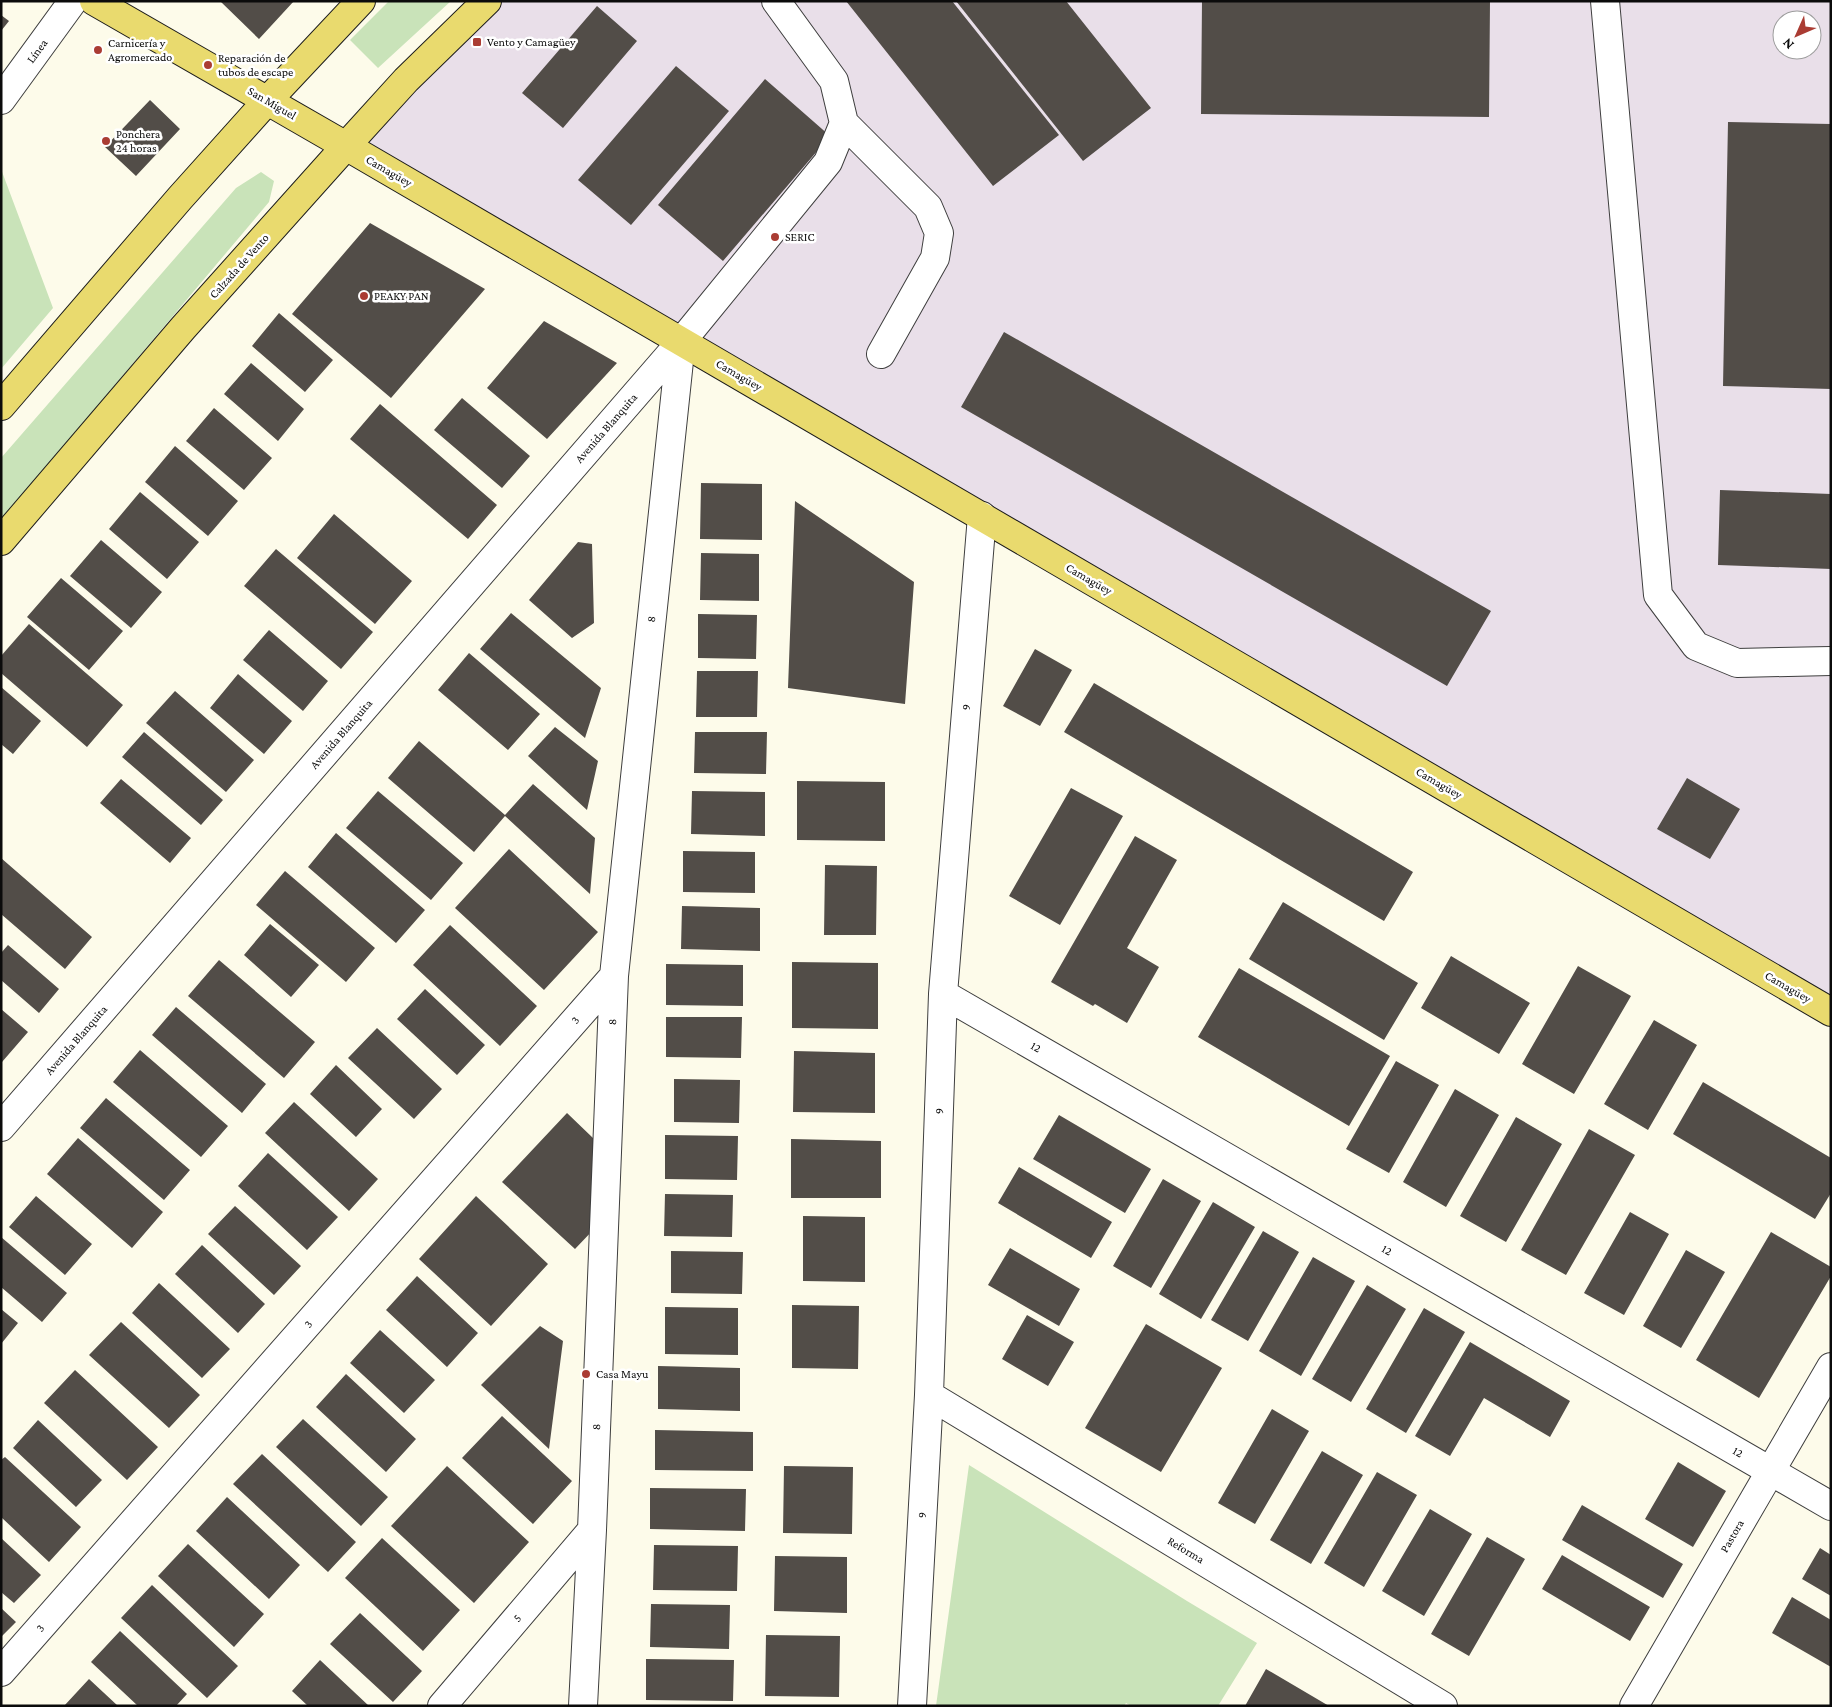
<svg xmlns="http://www.w3.org/2000/svg" width="1832" height="1707" font-family="'Crimson Pro',serif">
  <style>
    .industrial { fill: #e9dfe9; fill-rule: evenodd }
    .green { fill: #c9e3b9 }
    .building { fill: #524d48 }
    .lines { fill: none; stroke-linecap: round; stroke-linejoin: round }
    .minor-casing { stroke: #3e3e3e; stroke-width: 30 }
    .major-casing { stroke: #1c1c1c; stroke-width: 30 }
    .minor { stroke: #fff; stroke-width: 28 }
    .major { stroke: #e9da6e; stroke-width: 28 }
    .poi-dot { fill: #aa3c33; stroke: #fff; stroke-width: 2 }
    .labels { text-anchor: middle; dominant-baseline: central; stroke-width: 5; stroke-linejoin: round; paint-order: stroke }
    .poi-label { font-size: 12px; fill: #0b0b0b; stroke: #fff; text-anchor: start }
    .street-label { font-size: 12px; fill: #0b0b0b; stroke: #fff }
  </style>
  <rect width="100%" height="100%" fill="#fdfbea"/>
  <!-- industrial -->
  <path class="industrial" d="M487 1H1831V1012L346 146ZM1782 20H1812V50H1782Z"/>
  <!-- green -->
  <path class="green" d="M389 1H451L378 68 350 40Z
    M1 169 53 308 1 369Z
    M261 172 274 181 269 202 1 520V458L236 188Z
    M969 1465 1187 1601 1257 1643 1218 1706H1131L1126 1703 1124 1706H936Z"/>
  <!-- building -->
  <path class="building" d="M220 1H294L259 39Z
    M846 1H952L1059 135 993 186Z
    M956 1H1066L1151 108 1083 161Z
    M1202 1H1490L1489 117 1201 114Z
    M597 6 637 41 563 128 522 93Z
    M1 15 9 21 1 31Z
    M676 66 729 111 631 225 578 180Z
    M765 79 830 136 723 261 658 205Z
    M150 100 180 129 136 176 105 147Z
    M1728 122 1831 124V389L1723 386Z
    M370 223 485 289 391 398 292 314Z
    M279 313 333 360 305 392 252 346Z
    M544 321 617 363 547 439 487 388Z
    M1004 332 1491 611 1447 686 961 407Z
    M251 363 304 409 278 441 224 394Z
    M462 398 530 456 502 488 434 430Z
    M380 404 497 505 468 539 350 439Z
    M214 408 272 458 244 490 186 441Z
    M175 446 238 501 208 536 145 482Z
    M701 483 762 484V540L700 539Z
    M1720 490 1831 494V569L1718 565Z
    M140 492 199 542 167 579 109 529Z
    M795 501 914 582 905 704 788 688Z
    M334 514 412 581 375 624 297 558Z
    M101 540 162 592 131 628 70 576Z
    M578 542 592 544 594 623 572 638 529 600Z
    M276 549 373 632 341 669 244 586Z
    M701 553 759 554V601L700 600Z
    M61 578 123 631 89 670 27 617Z
    M511 613 601 688 585 738 480 649Z
    M698 614 757 615 756 659 698 658Z
    M29 624 123 705 87 747 1 673V656Z
    M269 630 328 681 303 711 243 660Z
    M1035 649 1072 670 1040 726 1003 706Z
    M469 653 540 714 508 750 438 690Z
    M697 671H758L757 717H696Z
    M238 674 292 721 264 754 210 708Z
    M1094 683 1413 872 1384 921 1064 732Z
    M1 687 41 721 13 754 1 744Z
    M175 691 254 760 226 792 146 723Z
    M555 727 598 761 587 810 528 756Z
    M144 732 223 800 201 825 122 757Z
    M695 732H767L766 774 694 773Z
    M419 741 505 815 533 784 595 838 590 894 505 816 474 852 388 778Z
    M1687 778 1740 809 1710 859 1657 829Z
    M121 779 191 838 170 863 100 803Z
    M797 781 885 782V841L797 840Z
    M1071 788 1123 816 1060 925 1009 896Z
    M378 791 463 863 431 900 346 828Z
    M692 791 765 792V836L691 834Z
    M336 833 425 910 396 943 308 867Z
    M1135 836 1177 860 1127 948 1159 967 1127 1023 1095 1004 1093 1006 1051 982Z
    M509 849 598 932 544 990 455 908Z
    M683 851 755 852V893L683 892Z
    M1 858 92 937 65 969 1 914Z
    M825 865 877 866 876 935H824Z
    M285 871 375 948 346 982 256 905Z
    M1283 902 1418 983 1384 1040 1249 959Z
    M682 906 760 908V951L681 949Z
    M270 924 319 965 291 997 244 955Z
    M450 925 537 1006 500 1046 413 965Z
    M8 945 59 989 39 1013 1 980V953Z
    M1451 956 1530 1003 1499 1054 1421 1008Z
    M219 960 315 1042 284 1078 188 996Z
    M792 962 878 963V1029L792 1028Z
    M666 964 743 965V1006L666 1005Z
    M1578 966 1631 996 1574 1094 1522 1064Z
    M1239 968 1390 1056 1349 1126 1198 1037Z
    M425 989 485 1045 457 1075 397 1019Z
    M176 1007 266 1084 242 1113 152 1035Z
    M1 1009 28 1032 2 1062 1 1061Z
    M666 1017H742L741 1058 666 1057Z
    M1654 1020 1697 1045 1648 1130 1604 1104Z
    M377 1028 442 1089 414 1119 348 1058Z
    M140 1050 228 1126 201 1157 113 1082Z
    M794 1051 875 1053V1113L793 1112Z
    M1396 1061 1439 1085 1389 1173 1346 1149Z
    M336 1065 382 1109 356 1137 310 1094Z
    M674 1079 740 1080 739 1123 674 1122Z
    M1703 1082 1831 1158V1193L1815 1219 1673 1134Z
    M1455 1089 1499 1115 1446 1207 1403 1182Z
    M106 1098 190 1170 164 1200 80 1128Z
    M294 1102 378 1179 349 1211 265 1133Z
    M567 1113 593 1138 595 1228 575 1249 502 1182Z
    M1059 1115 1151 1169 1125 1213 1033 1159Z
    M1516 1117 1562 1144 1506 1242 1460 1216Z
    M1589 1129 1635 1155 1566 1275 1521 1250Z
    M665 1135 738 1136 737 1180 665 1179Z
    M78 1138 163 1212 132 1248 47 1174Z
    M791 1139 881 1141V1198H791Z
    M268 1153 338 1217 307 1250 238 1186Z
    M1019 1167 1112 1222 1091 1258 998 1203Z
    M1163 1179 1201 1201 1151 1288 1113 1266Z
    M665 1194 733 1195 732 1237 664 1236Z
    M36 1196 92 1244 65 1275 9 1227Z
    M476 1196 548 1264 491 1326 419 1259Z
    M1213 1202 1255 1227 1201 1319 1159 1294Z
    M235 1206 301 1266 274 1295 208 1234Z
    M1630 1212 1669 1234 1624 1315 1584 1293Z
    M803 1216 865 1217V1282L803 1281Z
    M1263 1231 1299 1252 1248 1341 1211 1320Z
    M1771 1232 1831 1267V1276L1759 1398 1696 1360Z
    M1 1237 67 1293 42 1322 1 1287Z
    M202 1245 265 1304 238 1333 175 1274Z
    M1010 1248 1080 1289 1059 1326 988 1285Z
    M1686 1250 1725 1272 1681 1348 1643 1326Z
    M671 1251 743 1252 742 1294 671 1293Z
    M1313 1257 1355 1281 1301 1376 1259 1351Z
    M417 1276 478 1333 447 1367 386 1310Z
    M159 1283 230 1349 202 1378 132 1313Z
    M1367 1285 1406 1309 1351 1402 1312 1379Z
    M792 1305 859 1306 858 1369 792 1368Z
    M665 1307 738 1308V1355L665 1354Z
    M1424 1308 1465 1332 1406 1433 1366 1409Z
    M1 1309 18 1323 1 1344Z
    M1027 1315 1074 1342 1048 1386 1002 1359Z
    M121 1322 200 1395 169 1428 89 1355Z
    M1146 1324 1222 1368 1161 1472 1085 1428Z
    M540 1326 563 1341 549 1449 481 1385Z
    M380 1330 435 1380 404 1413 350 1363Z
    M1470 1342 1570 1401 1550 1437 1484 1398 1450 1456 1415 1436Z
    M658 1366 740 1368V1411L658 1409Z
    M75 1370 158 1447 127 1480 44 1403Z
    M346 1374 416 1439 386 1472 316 1407Z
    M1272 1409 1309 1431 1255 1524 1218 1503Z
    M502 1416 572 1481 533 1524 462 1458Z
    M303 1419 388 1497 361 1526 276 1447Z
    M38 1420 102 1480 76 1507 13 1448Z
    M655 1430 753 1432V1471L655 1470Z
    M1322 1451 1363 1475 1311 1564 1270 1540Z
    M262 1454 356 1542 328 1572 233 1484Z
    M5 1457 81 1527 49 1562 1 1517V1460Z
    M1678 1462 1726 1491 1693 1547 1645 1519Z
    M447 1466 529 1542 474 1603 391 1526Z
    M784 1466 853 1467 852 1534 783 1533Z
    M1377 1472 1417 1495 1364 1587 1324 1563Z
    M650 1488 746 1489 745 1531 650 1529Z
    M227 1497 300 1565 269 1599 196 1531Z
    M1582 1505 1683 1564 1663 1598 1562 1540Z
    M1430 1509 1472 1534 1424 1616 1382 1591Z
    M1487 1537 1525 1559 1469 1656 1431 1634Z
    M1 1538 41 1575 14 1603 1 1592Z
    M382 1538 460 1610 423 1651 345 1578Z
    M188 1544 264 1614 234 1647 158 1576Z
    M654 1545 738 1546 737 1591 653 1590Z
    M1820 1548 1831 1555V1596L1802 1579Z
    M1562 1555 1650 1607 1630 1641 1542 1589Z
    M775 1556 847 1557V1613L774 1611Z
    M152 1585 238 1666 207 1698 121 1618Z
    M1792 1597 1831 1620V1667L1772 1633Z
    M651 1604 730 1605 729 1649 650 1647Z
    M1 1608 16 1622 1 1637Z
    M360 1613 422 1671 393 1702 330 1644Z
    M120 1631 187 1694 176 1706H138L91 1662Z
    M766 1635 840 1636 839 1697 765 1696Z
    M646 1659 734 1660 733 1701 646 1700Z
    M320 1660 369 1706H308L292 1691Z
    M1266 1669 1329 1706H1245Z
    M89 1679 118 1706H64Z"/>
  <g class="lines">
    <!-- minor casing -->
    <g class="minor-casing">
      <path id="minor" d="M1605 1 1658 595 1696 646 1737 663 1831 661
        M1 100 73 1
        M844 123 928 207 939 233 935 258 881 354
        M943 994 1831 1506
        M1 1127 681 342 828 162 844 123 834 81 776 1
        M929 1395 1443 1706
        M1 1672 614 976
        M442 1706 592 1530
        M583 1706 592 1530 614 976 681 342
        M912 1706 929 1395 943 994 982 516
        M1634 1706 1831 1367"/>
    </g>
    <!-- major casing -->
    <g class="major-casing">
      <path id="major" d="M94 1 346 146 1831 1012
        M1 406 180 198 267 101 361 1
        M1 541 183 328 346 146 406 80 487 1"/>
    </g>
    <!-- minor -->
    <use href="#minor" class="minor"/>
    <!-- major -->
    <use href="#major" class="major"/>
  </g>
  <!-- markers -->
  <g class="poi-dot">
    <rect x="472" y="37" width="10" height="10" rx="2.5"/>
    <circle cx="98" cy="50" r="5"/>
    <circle cx="208" cy="65" r="5"/>
    <circle cx="106" cy="141" r="5"/>
    <circle cx="775" cy="237" r="5"/>
    <circle cx="364" cy="296" r="5"/>
    <circle cx="586" cy="1374" r="5"/>
  </g>
  <g class="labels">
    <!-- poi labels -->
    <g class="poi-label">
      <text x="487" y="42">Vento y Camagüey</text>
      <text x="108" y="43">Carnicería y<tspan x="108" dy="14">Agromercado</tspan></text>
      <text x="218" y="58">Reparación de<tspan x="218" dy="14">tubos de escape</tspan></text>
      <text x="116" y="134">Ponchera<tspan x="116" dy="14">24 horas</tspan></text>
      <text x="785" y="237">SERIC</text>
      <text x="374" y="296">PEAKY PAN</text>
      <text x="596" y="1374">Casa Mayu</text>
    </g>
    <!-- street labels -->
    <g class="street-label">
      <text transform="translate(37 51) rotate(-54)">Línea</text>
      <text transform="translate(272 103) rotate(30)">San Miguel</text>
      <text transform="translate(389 171) rotate(30)">Camagüey</text>
      <text transform="translate(239 266) rotate(-48)">Calzada de Vento</text>
      <text transform="translate(739 375) rotate(30)">Camagüey</text>
      <text transform="translate(606 428) rotate(-49)">Avenida Blanquita</text>
      <text transform="translate(1089 579) rotate(30)">Camagüey</text>
      <text transform="translate(651 619) rotate(-84)">8</text>
      <text transform="translate(966 707) rotate(-85)">9</text>
      <text transform="translate(341 734) rotate(-49)">Avenida Blanquita</text>
      <text transform="translate(1439 783) rotate(30)">Camagüey</text>
      <text transform="translate(1788 987) rotate(30)">Camagüey</text>
      <text transform="translate(575 1020) rotate(-49)">3</text>
      <text transform="translate(612 1022) rotate(-88)">8</text>
      <text transform="translate(76 1040) rotate(-49)">Avenida Blanquita</text>
      <text transform="translate(1036 1047) rotate(30)">12</text>
      <text transform="translate(939 1111) rotate(-88)">9</text>
      <text transform="translate(1387 1250) rotate(30)">12</text>
      <text transform="translate(308 1324) rotate(-49)">3</text>
      <text transform="translate(596 1427) rotate(-88)">8</text>
      <text transform="translate(1738 1452) rotate(30)">12</text>
      <text transform="translate(922 1515) rotate(-87)">9</text>
      <text transform="translate(1732 1536) rotate(-60)">Pastora</text>
      <text transform="translate(1186 1550) rotate(31)">Reforma</text>
      <text transform="translate(517 1618) rotate(-49)">5</text>
      <text transform="translate(40 1628) rotate(-49)">3</text>
    </g>
  </g>
  <!-- border -->
  <rect width="1832" height="1707" fill="none" stroke="#0b0b0b" stroke-width="5"/>
  <!-- north arrow -->
  <g transform="translate(1797 35) rotate(225)"><circle r="24" fill="#ffffff" stroke="#9d9d9d"/>
  <path d="M0-4L9 19L0 12L-9 19Z" fill="#aa3c33"/>
  <text y="-8" font-size="14" font-weight="bold" text-anchor="middle" fill="#0b0b0b">N</text>
  </g>
</svg>
